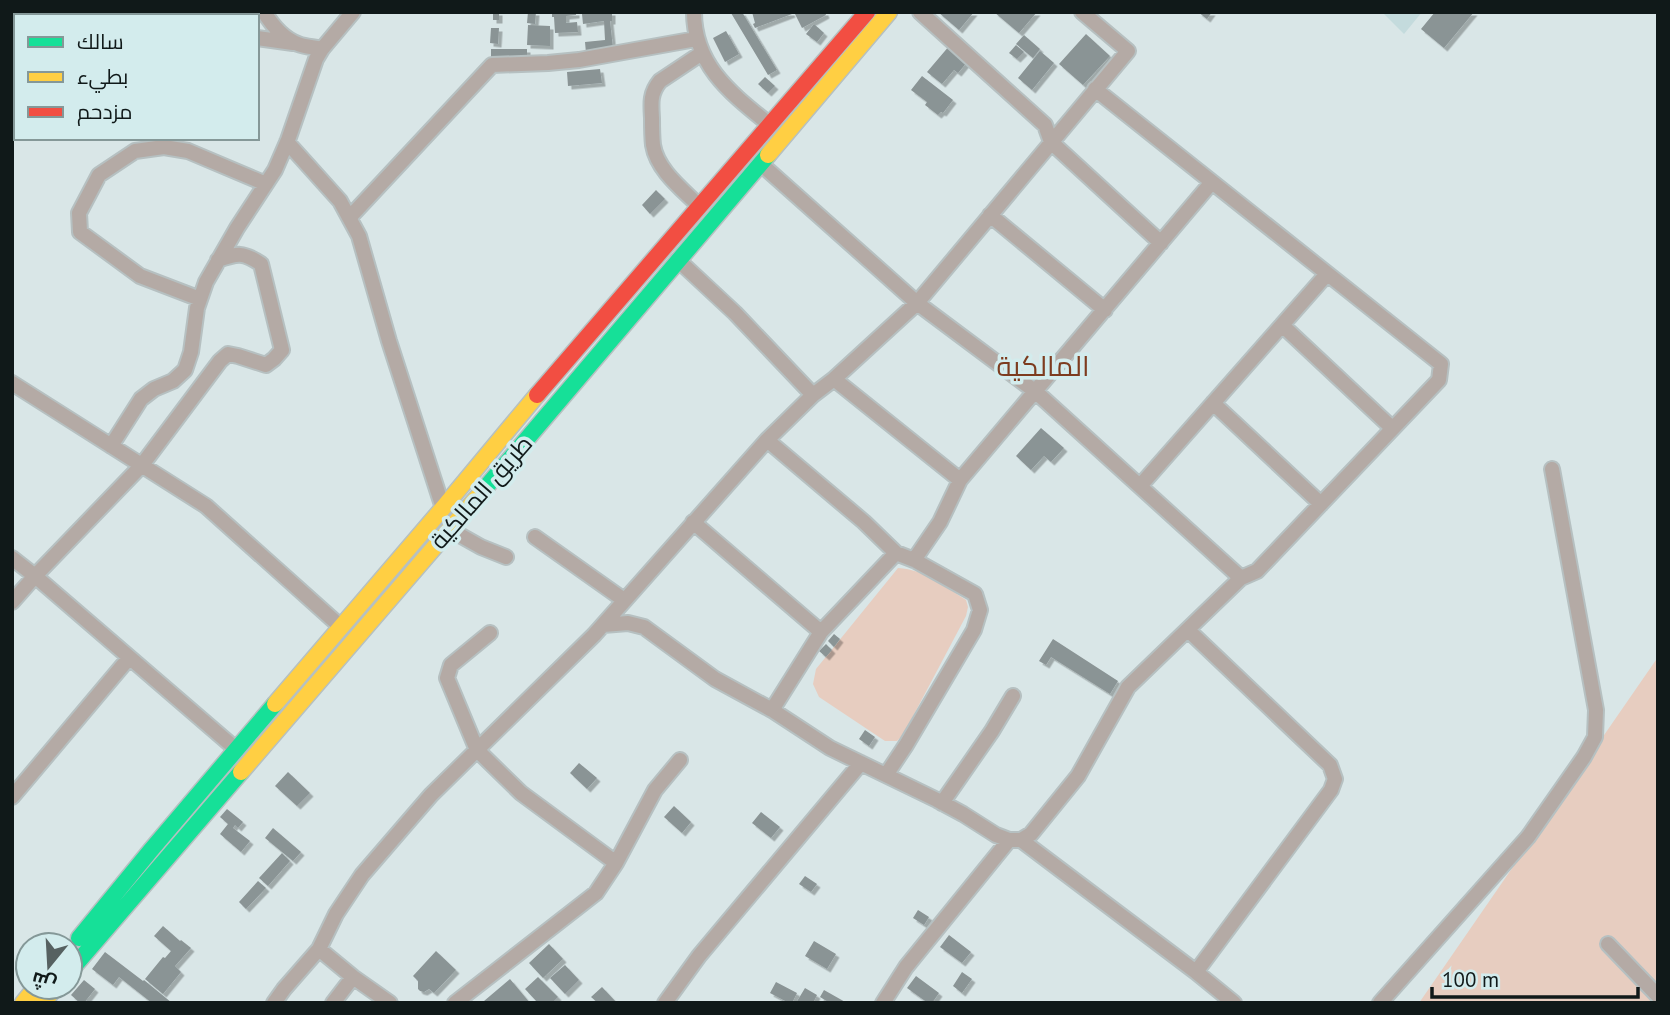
<svg xmlns="http://www.w3.org/2000/svg" width="1670" height="1015" font-family="'PT Sans',Cairo,sans-serif">
  <style>
    .built { fill: #c4dbdd }
    .green { fill: #e7cdc0 }
    .building { fill: #8a9495; filter: url(#shadow) }
    .lines { fill: none; stroke-linecap: round; stroke-linejoin: round }
    .street-casing { stroke: #b6c0c1; stroke-width: 18 }
    .fast-casing { stroke: #b6c0c1; stroke-width: 19 }
    .slow-casing { stroke: #b6c0c1; stroke-width: 19 }
    .jam-casing { stroke: #b6c0c1; stroke-width: 19 }
    .street { stroke: #b4aaa5; stroke-width: 14 }
    .fast { stroke: #16e098; stroke-width: 16 }
    .slow { stroke: #ffcf43; stroke-width: 16 }
    .jam { stroke: #f24e42; stroke-width: 16 }
    .labels { text-anchor: middle; dominant-baseline: central; stroke-width: 7; stroke-linejoin: round; paint-order: stroke }
    .street-label { font-size: 24px; fill: #101919; stroke: #d3eced }
    .quarter-label { font-size: 28px; fill: #7d3c1f; stroke: #d3eced }
  </style>
  <defs>
    <filter id="shadow"><feDropShadow dx="3.5" dy="3.5" stdDeviation="0" flood-color="#0004"/></filter>
  </defs>
  <rect width="100%" height="100%" fill="#d9e6e7"/>
  <!-- built -->
  <path class="built" d="M1382 12H1422L1404 34Z"/>
  <!-- green -->
  <path class="green" d="M898 568C926 570 943 585 966 600L968 607 966 616 903 735 897 741H885L819 697 813 684 816 669Z
    M1658 657V1003H1419Z"/>
  <!-- building -->
  <path class="building" d="M493 12H499V20H493Z
    M528 12H536L535 24 527 23Z
    M552 12H576V15L566 16V23L577 22 578 32 555 33 554 17H552Z
    M593 12H612V21H610L613 48 586 53 585 42 605 40 604 21 583 24 582 14Z
    M733 12H742L777 70 768 75 731 13Z
    M752 12H791L792 14 755 28 753 24 755 23Z
    M794 12H825L826 15 802 28Z
    M938 12H974L959 30Z
    M994 12H1037L1019 33Z
    M1198 12H1212L1207 19Z
    M1435 12H1474L1444 48 1421 29Z
    M814 24 824 33 817 42 806 34Z
    M528 25 550 26V46L527 45Z
    M491 28H499L498 44 490 43Z
    M726 31 739 54 725 62 713 38Z
    M1086 34 1110 56 1083 85 1059 64Z
    M1024 35 1040 49 1033 58 1016 44Z
    M950 45 968 61 958 73 954 70 942 84 927 72Z
    M1016 45 1024 52 1017 59 1009 53Z
    M491 49H527V61L491 60Z
    M1040 51 1054 63 1032 90 1018 78Z
    M600 69 602 83 568 86 567 72Z
    M922 76 953 100 943 113 941 112 938 115 925 105 927 102 911 90Z
    M765 77 775 86 768 93 758 84Z
    M656 190 665 199 650 214 642 205Z
    M1041 428 1064 448 1051 462 1044 456 1031 470 1016 456Z
    M834 634 840 639 834 647 828 641Z
    M1053 639 1118 681 1110 694 1051 657 1046 665 1039 661Z
    M826 644 832 650 826 657 819 651Z
    M865 730 875 737 869 746 859 739Z
    M579 763 597 778 587 789 570 773Z
    M288 772 310 793 297 806 275 786Z
    M674 806 691 822 682 833 664 817Z
    M227 809 243 822 238 828 235 825 233 828 250 841 241 852 220 834 228 824 220 817Z
    M761 812 780 827 771 838 752 823Z
    M273 828 301 852 293 861 265 838Z
    M282 853 290 861 268 886 259 878Z
    M805 876 817 884 811 892 799 884Z
    M258 881 266 888 246 909 239 902Z
    M918 910 929 917 924 925 913 918Z
    M163 926 180 941 181 940 191 948 175 966 181 972 163 994 145 979 163 957 165 958 171 951 154 936Z
    M949 935 971 952 962 963 940 947Z
    M814 941 836 954 827 969 805 956Z
    M549 944 563 959 543 978 529 963Z
    M436 951 456 970 434 993 429 989 424 992 420 991 418 989V981L413 976Z
    M105 952 143 981 144 980 172 1003H152L119 977 113 985 92 969Z
    M565 965 579 980 565 994 550 978Z
    M962 972 972 979 962 993 953 986Z
    M916 976 939 993 932 1003H928L907 988Z
    M538 977 558 997 552 1003H538L525 989Z
    M510 979 530 1003H486L484 1001Z
    M84 980 95 989 84 1003H80L71 995Z
    M776 982 797 993 792 1003H789L770 993Z
    M602 987 617 1003H598L591 997Z
    M805 988 817 995 813 1003H796Z
    M824 990 847 1003H830L820 997Z"/>
  <g class="lines">
    <!-- street casing -->
    <g class="street-casing">
      <path id="street" d="M264 12C272 25 284 39 298 44 305 47 314 47 322 49
        M694 12C694 66 732 94 770 125
        M920 12 1045 125 1051 142 1161 243
        M257 38 293 43
        M12 47 16 46
        M1095 89 1441 364 1439 380 1257 571 1241 578
        M287 142 340 201 359 236 389 341 443 508
        M699 206C682 189 657 170 653 145 652 136 652 127 652 118 651 103 650 93 660 81L702 53
        M990 215 1105 310
        M350 217 492 65 548 63 579 60 696 39
        M218 260C238 253 243 252 261 264L282 350 274 359 266 365 238 356 228 354 220 361 142 465 35 576 237 750
        M678 260 735 313 813 395
        M200 299 140 276 80 232 79 213 99 175 135 151 164 147 188 151 266 184
        M1282 325 1392 428
        M834 379 960 480
        M12 383 206 506 341 627
        M1213 403 1321 504
        M767 440 864 522 896 553 914 560 975 594 980 610 974 630 906 745 886 775
        M111 446 141 399 154 389 173 381 185 370 191 352 197 308 206 282 237 228 275 170 288 140 316 59 322 49 353 12
        M1140 486 1327 274
        M693 522 821 632
        M449 529 481 547 506 557
        M535 537 624 600
        M12 558 35 576 12 602
        M914 560 940 522 960 480 1212 182
        M603 625 628 623 644 627 715 679 772 710 830 748 937 800 963 814 996 835 1009 840H1021L1031 834 1078 776 1128 687 1241 578 1036 392 917 303 761 164
        M1188 630 1330 765 1335 779 1331 790 1196 972
        M772 710 821 632 896 553
        M12 797 129 658
        M942 803 992 731 1013 696
        M1021 840 1196 972 1234 1003
        M616 863 655 790 680 760
        M1608 944 1658 996
        M319 949 353 977 390 1003
        M274 1003 284 989 319 949 336 914 362 875 431 795 594 635 767 440 813 395 834 379 917 303 1128 51 1082 12
        M333 1003 353 977
        M455 1003 596 893 616 863 521 793 477 750 447 678 451 665 490 633
        M665 1003 699 956 861 763
        M883 1003 906 967 1009 840
        M1380 1003 1528 837 1584 757 1595 737 1596 710 1552 469"/>
    </g>
    <!-- fast casing -->
    <g class="fast-casing">
      <path id="fast" d="M481 493 768 155
        M79 938 151 850 275 704
        M70 971 241 772"/>
    </g>
    <!-- slow casing -->
    <g class="slow-casing">
      <path id="slow" d="M768 155 889 12
        M275 704 443 508 537 395
        M241 772 481 493
        M23 1003 36 987
        M43 1003 56 987"/>
    </g>
    <!-- jam casing -->
    <g class="jam-casing">
      <path id="jam" d="M537 395 867 12"/>
    </g>
    <!-- street -->
    <use href="#street" class="street"/>
    <!-- fast -->
    <use href="#fast" class="fast"/>
    <!-- slow -->
    <use href="#slow" class="slow"/>
    <!-- jam -->
    <use href="#jam" class="jam"/>
  </g>
  <g class="labels">
    <!-- street labels -->
    <g class="street-label">
      <text transform="translate(481 492) rotate(-49)">طريق المالكية</text>
    </g>
    <!-- quarter labels -->
    <g class="quarter-label">
      <text x="1043" y="365">المالكية</text>
    </g>
  </g>
  <!-- border -->
  <rect width="1670" height="1015" fill="none" stroke="#101919" stroke-width="28"/>
  <!-- legend -->
  <rect x="14" y="14" width="245" height="126" fill="#d3eced" stroke="#859898" stroke-width="2"/>
  <rect x="28" y="37" width="35" height="10" fill="#16e098" stroke="#859898" stroke-width="2"/>
  <text x="77" y="49" font-size="21" fill="#101919">سالك</text>
  <rect x="28" y="72" width="35" height="10" fill="#ffcf43" stroke="#859898" stroke-width="2"/>
  <text x="77" y="84" font-size="21" fill="#101919">بطيء</text>
  <rect x="28" y="107" width="35" height="10" fill="#f24e42" stroke="#859898" stroke-width="2"/>
  <text x="77" y="119" font-size="21" fill="#101919">مزدحم</text>
  <!-- north arrow -->
  <g transform="translate(49 966) rotate(198)"><circle r="33" fill="#d3eced" stroke="#859898" stroke-width="2"/>
  <path d="M0-5L12 26L0 18L-12 26Z" fill="#566161"/>
  <text y="-10" font-size="19" font-weight="bold" text-anchor="middle" fill="#101919">ش</text>
  </g>
  <!-- scale -->
  <path d="M1432 987v10h206v-10" fill="none" stroke="#101919" stroke-width="3.5"/>
  <text x="1442" y="987" font-size="21" fill="#101919" stroke="#d3eced" stroke-width="5" paint-order="stroke">100 m</text>
</svg>
